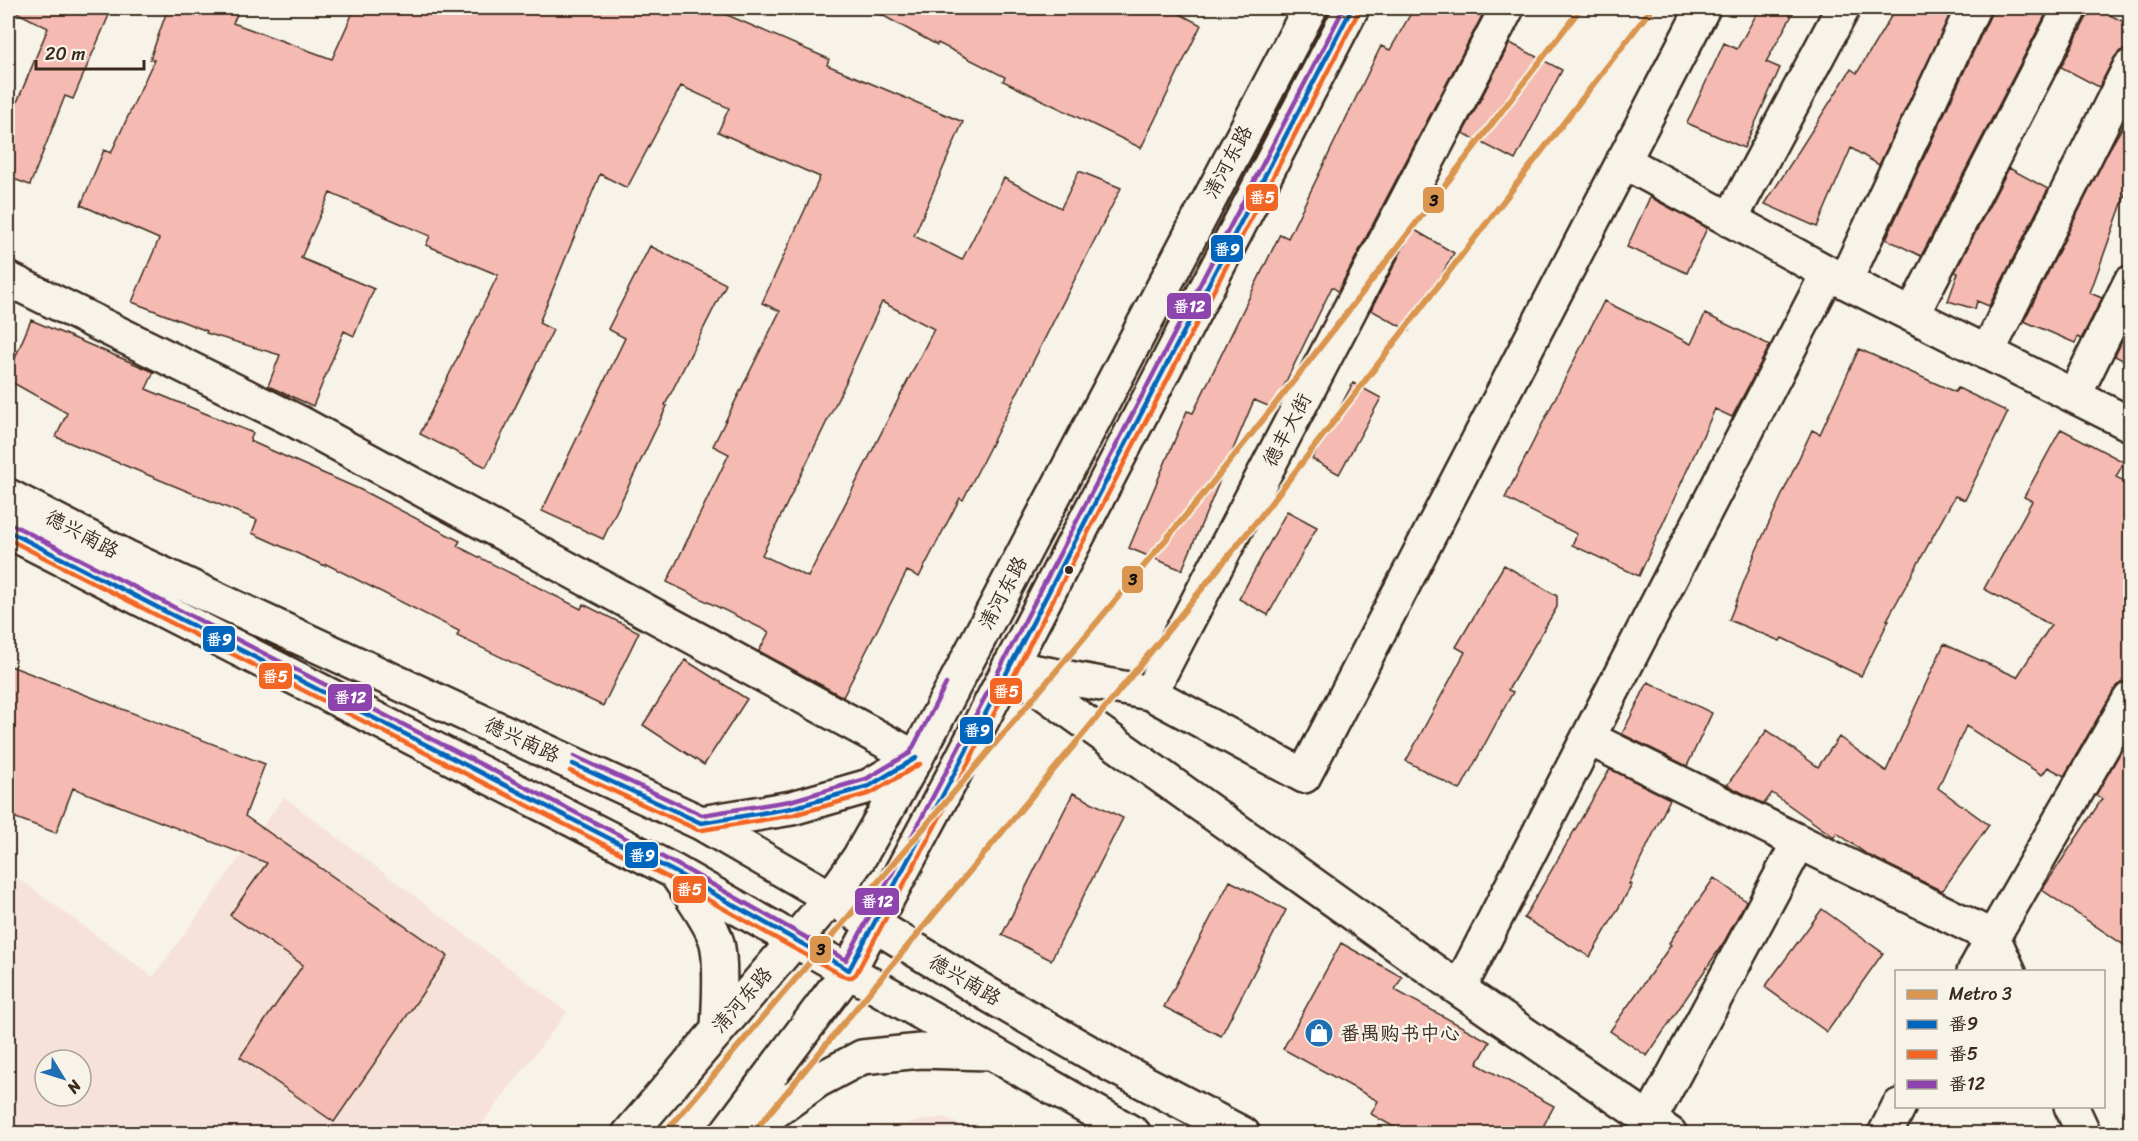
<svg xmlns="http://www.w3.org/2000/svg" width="2138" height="1141" font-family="Sriracha,'LXGW WenKai TC',sans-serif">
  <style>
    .built { fill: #f6e2d8; fill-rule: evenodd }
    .building { fill: #f5bab1; stroke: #3b2a1e; stroke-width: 1.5; fill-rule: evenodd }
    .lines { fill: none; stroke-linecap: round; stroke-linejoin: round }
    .minor-casing { stroke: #3b2a1e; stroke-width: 38 }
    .major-casing { stroke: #3b2a1e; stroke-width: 38 }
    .minor { stroke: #f7f3e8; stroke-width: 33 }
    .major { stroke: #f7f3e8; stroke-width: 33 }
    .bus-1-casing { stroke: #f7f3e8; stroke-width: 9 }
    .bus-2-casing { stroke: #f7f3e8; stroke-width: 9 }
    .bus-3-casing { stroke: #f7f3e8; stroke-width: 9 }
    .bus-1 { stroke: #0065bd; stroke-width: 4.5 }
    .bus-2 { stroke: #f26522; stroke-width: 4.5 }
    .bus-3 { stroke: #8e44ad; stroke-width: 4.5 }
    .metro-1-casing { stroke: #f7f3e8; stroke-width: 10 }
    .metro-1 { stroke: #da954f; stroke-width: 6 }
    .bus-dot { fill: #3b2a1e; stroke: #f7f3e8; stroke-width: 2 }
    .labels { text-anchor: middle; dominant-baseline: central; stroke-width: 5; stroke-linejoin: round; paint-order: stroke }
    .street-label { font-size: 20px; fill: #3b2a1e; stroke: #f7f3e8 }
    .poi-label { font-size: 20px; fill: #3b2a1e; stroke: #f7f3e8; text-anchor: start }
    .line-badge { stroke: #f7f3e8; stroke-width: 2 }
    .badge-label { font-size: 16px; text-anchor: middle; font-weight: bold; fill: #fff }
    .pale-badge-label { font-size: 16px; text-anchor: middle; font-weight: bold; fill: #111 }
  </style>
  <rect width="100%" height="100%" fill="#f7f3e8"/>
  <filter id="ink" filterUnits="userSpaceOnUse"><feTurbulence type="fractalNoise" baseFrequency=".0167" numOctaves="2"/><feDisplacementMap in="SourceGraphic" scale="12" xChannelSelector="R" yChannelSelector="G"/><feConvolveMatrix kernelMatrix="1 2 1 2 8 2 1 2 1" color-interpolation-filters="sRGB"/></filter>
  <g filter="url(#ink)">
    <!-- built -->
    <path class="built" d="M284 797 567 1012 475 1133H8V871L153 977ZM45 1060H81V1096H45Z
      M944 1117 975 1133H848Z"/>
    <!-- building -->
    <path class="building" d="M8 8H112L73 99 65 96 30 185 8 177V124L48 28Z
      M168 8H240L233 23 332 59 355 8H711L829 59 827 65 963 122 914 236 962 260 1004 178 1061 208 1079 171 1121 188 963 500 960 498 919 577 907 571 843 697 759 651 769 632 667 582 729 454 713 446 780 311 762 303 820 177 718 132 729 108 681 86 627 188 600 174 539 323 553 330 486 467 420 434 498 275 426 245 430 236 330 193 301 258 374 289 354 336 344 331 313 406 268 386 280 355 206 333 207 331 132 302 159 239 81 205 104 150 111 153 154 60 150 59ZM882 302 934 329 808 577 762 555 847 380H846Z
      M869 8H1169L1201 25 1141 148 1003 81 1005 77 938 43 937 45Z
      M1414 8H1486L1338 291 1332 287 1273 408 1254 400 1182 570 1129 548 1187 411 1193 413 1280 234 1288 238 1381 46 1390 50Z
      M1760 8H1796L1766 62 1780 68 1744 148 1687 123 1724 43 1737 49Z
      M1896 8H1953L1879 165 1851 148 1817 227 1765 204 1851 69 1857 73Z
      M1992 8H2049L1921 256 1886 239 1990 16Z
      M2089 8H2096L2130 25V49L2120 51 2114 58 2099 87 2061 67 2087 17Z
      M1510 43 1562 70 1515 160 1463 133Z
      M2130 114V181L2090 293 2102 298 2081 339 2078 337 2075 343 2024 321 2109 150Z
      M2009 168 2048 189 1989 306 1977 301 1975 309 1948 301 1958 273 1955 272Z
      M1650 197 1707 228 1687 273 1627 247Z
      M1413 229 1454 253 1409 331 1371 310Z
      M650 246 726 284 665 405 667 406 603 539 542 511 625 338 608 329Z
      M1604 301 1691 344 1705 314 1770 345 1732 417 1715 409 1639 576 1572 545 1577 534 1505 498Z
      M31 320 154 372 146 389 253 433 250 441 359 489 460 541 457 546 581 609 583 604 639 632 603 706 457 636 459 631 326 564 325 566 252 533 257 520 56 437 67 413 8 380V375Z
      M2130 324V364L2115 356Z
      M1859 349 1955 392 1958 388 2008 412 1965 500 1955 496 1887 620H1889L1861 676 1782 638 1780 641 1729 620 1756 551 1812 430 1820 434Z
      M1353 383 1381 398 1339 474 1312 459Z
      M2061 429 2124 462 2116 477 2130 484V680L2121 683 2114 690 2064 776 2048 767 2042 775 1966 726 1938 788 1989 825 1942 891 1868 855 1837 833 1834 837 1772 793 1764 804 1727 785 1767 730 1818 767 1839 737 1886 771 1944 644 2017 677 2051 625 1984 589 2032 501 2024 497Z
      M1287 511 1317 527 1268 615 1239 599Z
      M1504 565 1557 596V607L1508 690 1513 692 1460 790 1406 761 1465 652 1456 647Z
      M685 660 747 699 704 765 643 725Z
      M8 665 265 764 245 816 448 956 334 1122 240 1057 303 965 230 915 267 863 73 788 56 833 8 815Z
      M1648 682 1712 713 1687 766 1622 734Z
      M2130 736V949L2042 890 2102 799 2096 795Z
      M1610 769 1670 799 1629 884 1632 885 1590 957 1524 918Z
      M1073 793 1123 818 1051 960 1002 935Z
      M1714 878 1746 901 1724 942 1647 1056 1610 1031 1671 945 1669 943Z
      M1230 881 1286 910 1221 1036 1164 1007Z
      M1822 909 1883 953 1827 1032 1765 987Z
      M1341 943 1402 977 1395 990 1490 1042 1477 1064 1554 1106 1539 1134H1406L1371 1114 1378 1101 1283 1049Z"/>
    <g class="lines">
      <!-- minor casing -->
      <g class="minor-casing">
        <path id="minor" d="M1623 161 1828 273 2130 424
          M1730 220 1843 8
          M1828 273 1588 738 1993 937 1974 972
          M8 279 298 422 916 758
          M1845 281 1973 8
          M1912 315 2070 8
          M1987 353 2130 67
          M2074 396 2130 283
          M1009 667 1150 693 1304 776 1703 8
          M1015 672 1459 989 1670 1134
          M1150 693 1507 8
          M2009 972 1993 937 2130 699
          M1459 989 1588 738
          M2071 1106 2084 1134
          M1650 1119 1799 842
          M1885 1134 1899 1106"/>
      </g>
      <!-- major casing -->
      <g class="major-casing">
        <path id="major" d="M8 496 126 557 701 823 831 898 989 995 1113 1066 1243 1134
          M8 531 675 872 1134 1134
          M701 823 792 808 869 786 915 759
          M679 878C690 894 712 924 717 943 722 965 719 1004 718 1028
          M629 1134 831 898 859 858 916 758 1310 8
          M726 1134 849 970 953 776 1352 8
          M749 1134 764 1119 817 1081 862 1057 920 1051 990 1053"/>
      </g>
      <!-- minor -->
      <use href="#minor" class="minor"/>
      <!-- major -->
      <use href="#major" class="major"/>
      <!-- bus-1 casing -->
      <g class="bus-1-casing">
        <path id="bus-1" d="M8 531 675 872 849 970
          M573 764 701 823
          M701 823 792 808 869 786 916 758
          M849 970 953 776 1352 8"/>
      </g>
      <!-- bus-2 casing -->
      <g class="bus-2-casing">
        <path id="bus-2" d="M8 539 671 879 845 977H852L856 974 960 779 1359 11
          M570 771 698 830
          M702 830 793 815 871 793 920 764"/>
      </g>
      <!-- bus-3 casing -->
      <g class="bus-3-casing">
        <path id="bus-3" d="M11 524 678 865 846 960 946 772 1344 8
          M574 756 702 815 790 801 866 779 910 753 946 684"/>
      </g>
      <!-- bus-1 -->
      <use href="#bus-1" class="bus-1"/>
      <!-- bus-2 -->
      <use href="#bus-2" class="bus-2"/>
      <!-- bus-3 -->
      <use href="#bus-3" class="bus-3"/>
      <!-- metro-1 casing -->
      <g class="metro-1-casing">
        <path id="metro-1" d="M664 1134C845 920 1028 708 1205 492 1334 333 1456 170 1581 8
          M752 1134 1119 691 1261 516 1652 8"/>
      </g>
      <!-- metro-1 -->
      <use href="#metro-1" class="metro-1"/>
    </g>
  </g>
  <!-- icons -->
  <defs>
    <g id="shop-disc" transform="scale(1.5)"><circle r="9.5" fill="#1f6fb2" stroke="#f7f3e8"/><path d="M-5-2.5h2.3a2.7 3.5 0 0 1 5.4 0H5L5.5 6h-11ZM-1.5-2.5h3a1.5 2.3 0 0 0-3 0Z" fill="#fff"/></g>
  </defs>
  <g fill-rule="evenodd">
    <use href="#shop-disc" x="1319" y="1033"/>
  </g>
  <!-- markers -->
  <circle class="bus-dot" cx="1069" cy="570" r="5"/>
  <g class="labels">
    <!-- street labels -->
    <g class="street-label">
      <text transform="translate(1228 162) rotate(-62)">清河东路</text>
      <text transform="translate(1287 430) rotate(-62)">德丰大街</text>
      <text transform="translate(82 534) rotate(28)">德兴南路</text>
      <text transform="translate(1003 593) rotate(-62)">清河东路</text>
      <text transform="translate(522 740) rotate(25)">德兴南路</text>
      <text transform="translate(965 980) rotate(31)">德兴南路</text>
      <text transform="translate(742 1000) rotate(-49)">清河东路</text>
    </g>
    <!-- poi labels -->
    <g class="poi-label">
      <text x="1340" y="1033">番禺购书中心</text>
    </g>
  </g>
  <g class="line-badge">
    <rect x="1245" y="183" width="34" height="29" rx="6" fill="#f26522"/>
    <rect x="1422" y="186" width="23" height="28" rx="6" fill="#da954f"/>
    <rect x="1210" y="234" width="34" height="29" rx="6" fill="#0065bd"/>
    <rect x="1166" y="292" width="46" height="28" rx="6" fill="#8e44ad"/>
    <rect x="1121" y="565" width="23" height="29" rx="6" fill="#da954f"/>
    <rect x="202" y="625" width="34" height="28" rx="6" fill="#0065bd"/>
    <rect x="258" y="662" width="35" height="28" rx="6" fill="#f26522"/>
    <rect x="989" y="677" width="34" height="28" rx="6" fill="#f26522"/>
    <rect x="327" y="683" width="46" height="29" rx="6" fill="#8e44ad"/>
    <rect x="959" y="716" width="35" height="29" rx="6" fill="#0065bd"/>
    <rect x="624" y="841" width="35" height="28" rx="6" fill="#0065bd"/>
    <rect x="672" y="875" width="35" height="29" rx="6" fill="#f26522"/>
    <rect x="854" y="887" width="46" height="29" rx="6" fill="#8e44ad"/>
    <rect x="809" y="935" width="23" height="29" rx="6" fill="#da954f"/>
  </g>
  <g class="badge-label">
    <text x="1262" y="203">番5</text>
    <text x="1227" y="255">番9</text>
    <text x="1189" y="312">番12</text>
    <text x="219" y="645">番9</text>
    <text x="275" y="682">番5</text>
    <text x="1006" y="697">番5</text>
    <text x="350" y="703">番12</text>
    <text x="977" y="736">番9</text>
    <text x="642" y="861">番9</text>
    <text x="689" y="895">番5</text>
    <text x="877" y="907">番12</text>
  </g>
  <g class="pale-badge-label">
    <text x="1434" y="206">3</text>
    <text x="1133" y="585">3</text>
    <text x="821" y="955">3</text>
  </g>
  <!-- margin -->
  <rect width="2138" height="1141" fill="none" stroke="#f7f3e8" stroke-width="30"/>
  <rect x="15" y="15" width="2108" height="1111" fill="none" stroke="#3b2a1e" stroke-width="2" filter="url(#ink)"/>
  <!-- legend -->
  <rect x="1895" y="970" width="210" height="138" fill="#f7f3e8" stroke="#aca397" stroke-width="1.5"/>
  <rect x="1907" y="990" width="30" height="9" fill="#da954f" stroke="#aca397" stroke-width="1.5"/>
  <text x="1949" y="1000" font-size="18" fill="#3b2a1e">Metro 3</text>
  <rect x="1907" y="1020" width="30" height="9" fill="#0065bd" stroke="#aca397" stroke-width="1.5"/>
  <text x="1949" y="1030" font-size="18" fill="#3b2a1e">番9</text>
  <rect x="1907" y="1050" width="30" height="9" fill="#f26522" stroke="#aca397" stroke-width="1.5"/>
  <text x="1949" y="1060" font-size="18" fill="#3b2a1e">番5</text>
  <rect x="1907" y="1080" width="30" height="9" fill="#8e44ad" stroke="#aca397" stroke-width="1.5"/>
  <text x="1949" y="1090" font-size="18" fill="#3b2a1e">番12</text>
  <!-- north arrow -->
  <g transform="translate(63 1078) rotate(128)"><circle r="28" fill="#f7f3e8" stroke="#aca397" stroke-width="1.5"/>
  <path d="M0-4.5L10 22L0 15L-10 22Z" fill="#1f6fb2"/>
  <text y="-9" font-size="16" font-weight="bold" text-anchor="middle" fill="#3b2a1e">N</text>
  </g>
  <!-- scale -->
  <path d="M36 60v9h108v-9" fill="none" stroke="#3b2a1e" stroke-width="3"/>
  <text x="45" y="60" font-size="18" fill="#3b2a1e" stroke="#f7f3e8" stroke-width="4.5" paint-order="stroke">20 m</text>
</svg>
